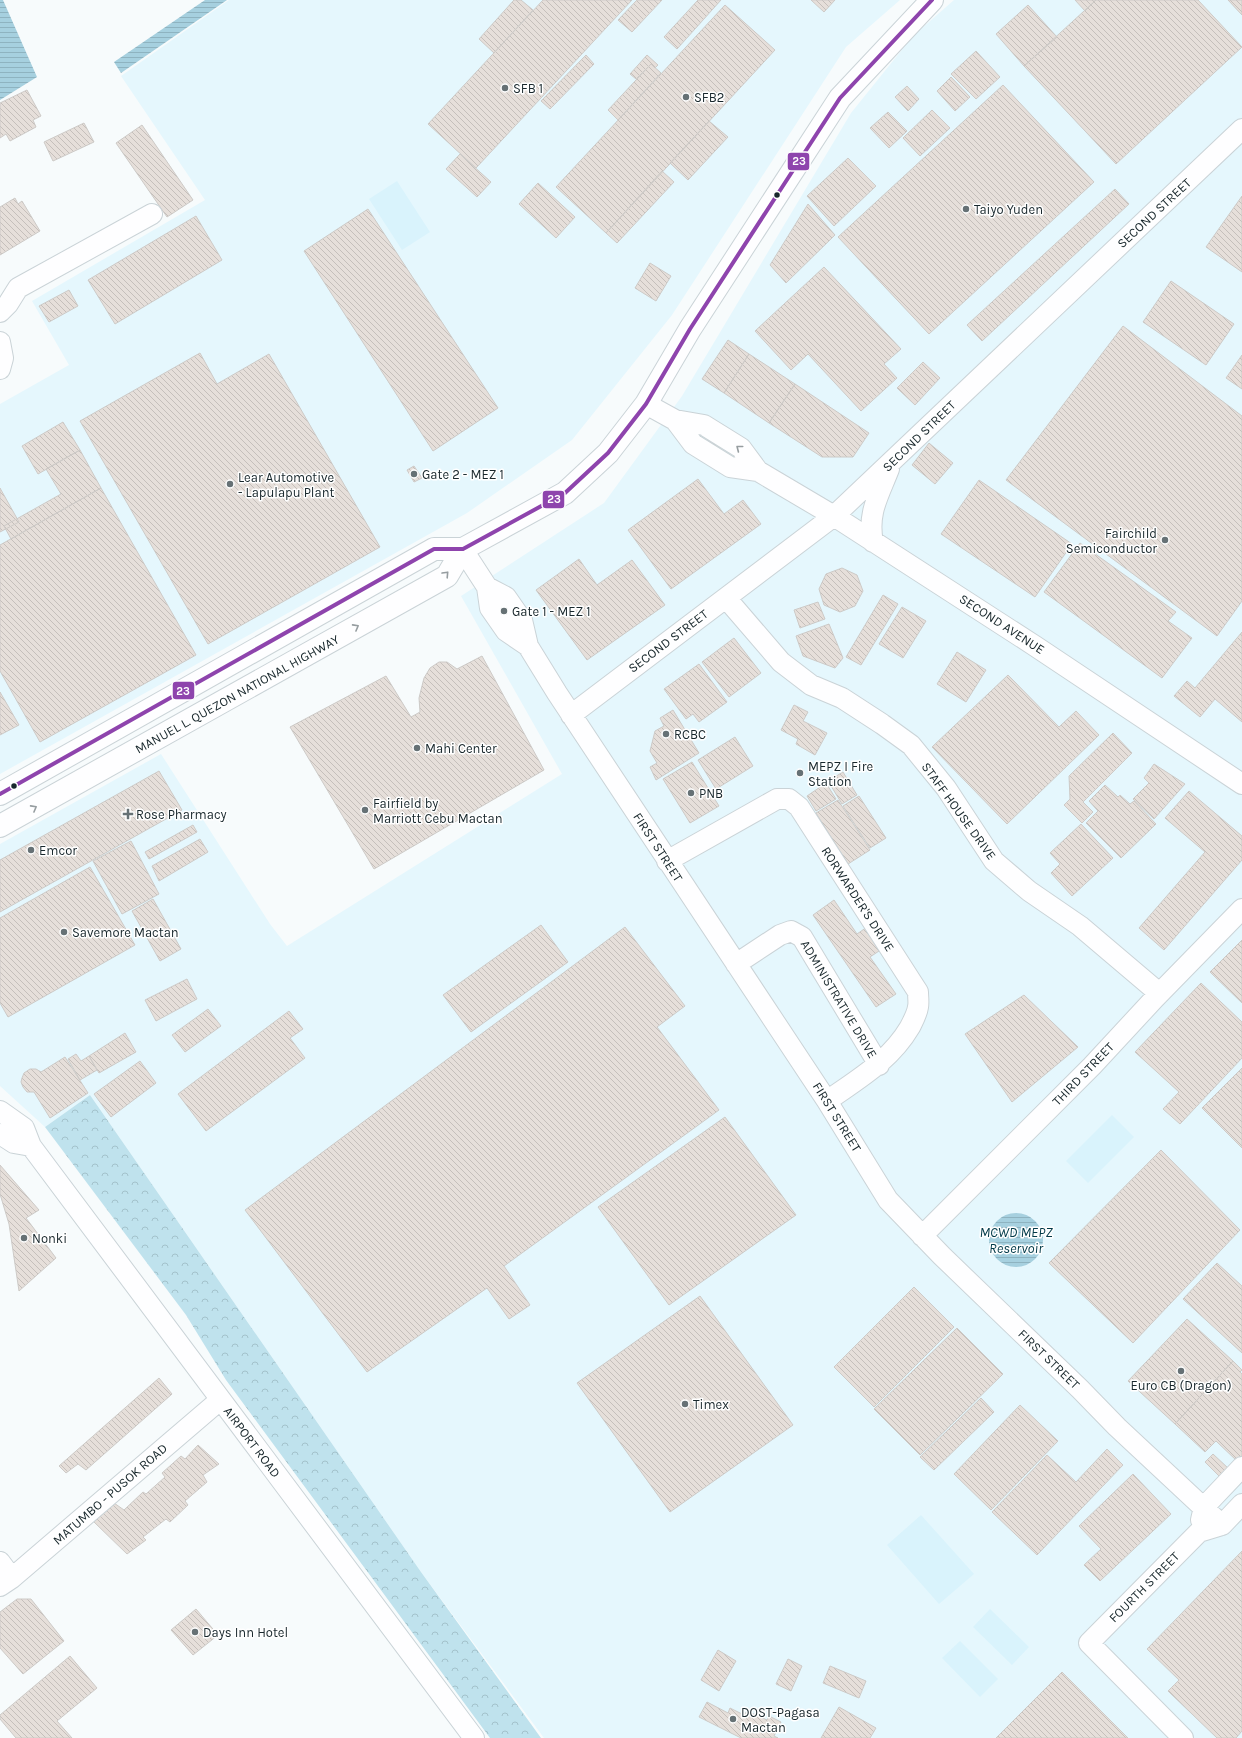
<svg xmlns="http://www.w3.org/2000/svg" width="1242" height="1738" font-family="Karla,sans-serif">
  <style>
    .built { fill: #e5f7fd }
    .green { fill: #d9f3fc }
    .forest { fill: url(#forest-crowns) }
    .water { fill: url(#water-rules) }
    .building { fill: url(#building-back-hatch); stroke: #cdcac7 }
    .lines { fill: none; stroke-linecap: round; stroke-linejoin: round }
    .minor-casing { stroke: #cad3d7; stroke-width: 22 }
    .major-casing { stroke: #cad3d7; stroke-width: 24 }
    .minor { stroke: #fefeff; stroke-width: 20 }
    .major { stroke: #fefeff; stroke-width: 22 }
    .bus-1-casing { stroke: #fff; stroke-width: 7 }
    .bus-1 { stroke: #8e44ad; stroke-width: 4 }
    .oneway { stroke: #969da0 }
    .poi-dot { fill: #667175; stroke: #fff; stroke-width: 1.5 }
    .bus-dot { fill: #18272c; stroke: #fff; stroke-width: 1.5 }
    .labels { text-anchor: middle; dominant-baseline: central; stroke-width: 3; stroke-linejoin: round; paint-order: stroke }
    .poi-label { font-size: 13px; fill: #18272c; stroke: #fff; text-anchor: start }
    .street-label { font-size: 13px; fill: #18272c; stroke: #fff }
    .water-label { font-size: 14px; font-style: italic; fill: #013948; stroke: #fff }
    .line-badge { stroke: #fff; stroke-width: 1.5 }
    .badge-label { font-size: 11px; text-anchor: middle; font-weight: bold; fill: #fff }
  </style>
  <defs>
    <pattern id="forest-crowns" width="20" height="18" patternUnits="userSpaceOnUse"><rect width="20" height="18" fill="#bfe2ed"/><path d="M2 6a3 3 0 1 1 6 0M12 15a3 3 0 1 1 6 0" fill="none" stroke="#a3c2cb"/></pattern>
    <pattern id="water-rules" width="6" height="5" patternUnits="userSpaceOnUse"><rect width="6" height="5" fill="#a6d0df"/><path d="M0 2.5h6" fill="none" stroke="#8eb3c0"/></pattern>
    <pattern id="building-back-hatch" width="6" height="6" patternUnits="userSpaceOnUse"><rect width="6" height="6" fill="#e6dfda"/><path d="M-1 5l2 2M0 0l6 6M5-1l2 2" fill="none" stroke="#c5bfbb"/></pattern>
  </defs>
  <rect width="100%" height="100%" fill="#f7fbfc"/>
  <!-- built -->
  <path class="built" d="M229 0H900L846 47 672 315 572 440 467 513 0 774V404L69 365 32 301 205 200 121 76Z
    M954 0H1242V1738H544L421 1572 90 1095 45 1127 0 1086V844L161 754 270 924 287 946 562 774 461 596 604 503 682 396 851 113 913 36Z"/>
  <!-- green -->
  <path class="green" d="M397 181 430 232 402 250 369 199Z
    M1112 1115 1134 1137 1088 1183 1066 1161Z
    M921 1515 974 1574 939 1604 887 1545Z
    M990 1609 1029 1647 1012 1665 973 1627Z
    M960 1641 998 1679 980 1697 942 1658Z"/>
  <!-- forest -->
  <path class="forest" d="M90 1095 421 1572 541 1738H490L226 1380 186 1315 45 1127Z"/>
  <!-- water -->
  <path class="water" d="M0 0H3L37 77 0 100Z
    M205 0H227L121 73 114 62Z
    M989 1240a27 27 0 1 1 54 0a27 27 0 1 1-54 0Z"/>
  <!-- building -->
  <path class="building" d="M514 0H521L533 10 494 53 479 39Z
    M543 0H632L476 168 428 124Z
    M637 0H662L632 32 618 20Z
    M698 0H721L677 49 664 37Z
    M811 0H835L824 12Z
    M1075 0H1096L1085 11Z
    M1096 0H1198L1242 47 1116 164 1024 66Z
    M1228 0H1242V15Z
    M725 5 775 50 606 233 556 187Z
    M1028 5 1057 37 1024 66 996 34Z
    M976 51 1000 77 976 99 951 74Z
    M586 55 594 64 550 109 541 101Z
    M647 55 658 65 655 68 651 64 636 79 630 74Z
    M651 64 661 73 618 120 608 110Z
    M951 77 970 97 955 111 937 91Z
    M1003 85 1094 182 929 334 838 237Z
    M907 86 919 99 908 111 895 97Z
    M27 90 41 116 33 120 36 127 10 141 6 134 0 138V103Z
    M932 110 950 128 920 156 903 138Z
    M888 112 907 131 889 148 870 128Z
    M709 121 728 137 688 180 670 163Z
    M84 123 94 142 53 161 44 142Z
    M142 125 193 200 167 217 116 143Z
    M460 154 491 182 477 197 446 169Z
    M848 158 876 186 834 226 807 196Z
    M662 171 674 182 617 243 606 233Z
    M538 183 575 217 556 238 519 204Z
    M1115 189 1129 204 982 341 967 325Z
    M1242 196V272L1206 247Z
    M15 198 18 204 22 201 40 231 0 255V207Z
    M808 204 835 235 786 283 770 265Z
    M368 209 498 408 433 451 304 251Z
    M196 216 222 260 115 324 88 280Z
    M650 263 671 276 656 301 635 288Z
    M824 267 901 349 884 364 897 378 861 411 808 354 791 370 755 331Z
    M1171 281 1234 324 1206 365 1143 322Z
    M69 290 78 306 49 322 39 306Z
    M1123 326 1242 416V601L1217 636 1006 480Z
    M728 340 749 354 724 393 702 379Z
    M200 353 217 384 269 354 380 547 208 644 80 421Z
    M749 354 795 384 769 423 724 393Z
    M1242 355V389L1226 378Z
    M923 362 940 378 915 405 897 388Z
    M795 384 869 433 853 457H822L769 423Z
    M63 422 80 450 38 474 22 446Z
    M710 437 722 444 718 452 706 444Z
    M929 443 953 463 935 484 912 465Z
    M80 450 101 488 11 539 4 526 61 494 46 469Z
    M414 466 422 478 414 482 407 470Z
    M698 479 724 514 743 500 761 524 671 589 628 530Z
    M979 480 1072 544 1035 597 941 534Z
    M0 488 19 522 0 532Z
    M101 488 196 655 40 742 0 671V545Z
    M1080 543 1176 612 1168 621 1192 638 1162 678 1044 592Z
    M579 559 597 585 632 560 665 605 587 660 536 590Z
    M842 568 857 575 863 591 855 606 840 612 824 605 819 589 826 574Z
    M883 595 898 604 861 665 846 657Z
    M818 602 825 619 800 628 794 610Z
    M902 607 926 621 903 658 879 644Z
    M829 624 843 658 835 668 803 656 796 636Z
    M1242 632V722L1215 699 1200 717 1174 696 1187 681 1195 688Z
    M734 638 761 673 729 697 702 662Z
    M957 652 986 670 966 702 937 684Z
    M482 656 544 770 374 869 290 727 386 676 411 717 420 712 419 698 424 678 430 668 439 662H447L457 669Z
    M699 664 727 702 699 722 693 714 686 719 664 689Z
    M1008 675 1059 727 1076 711 1099 735 1007 824 932 747Z
    M0 692 19 725 0 735Z
    M794 705 808 712 803 721 827 733 815 755 796 744 798 739 781 730Z
    M673 710 699 753 656 780 650 767 657 763 650 751 655 731 664 726 660 718Z
    M1113 733 1132 753 1083 802 1093 812 1082 823 1064 805 1070 799 1069 776Z
    M735 737 753 766 716 789 698 760Z
    M692 762 719 806 690 823 663 779Z
    M1154 764 1185 784 1154 819 1133 799 1149 783 1144 778Z
    M159 771 182 810 0 912V860Z
    M843 772 857 795 842 804 828 781Z
    M826 783 836 799 816 811 807 796Z
    M1105 785 1118 797 1120 795 1130 804 1134 801 1156 824 1121 858 1086 823 1098 811 1089 801Z
    M1189 791 1242 836V860L1164 950 1139 928 1205 852 1165 818Z
    M859 796 886 838 870 848 843 806Z
    M838 800 870 850 848 864 816 813Z
    M1081 824 1113 858 1072 896 1051 873 1060 864 1050 853Z
    M193 825 197 832 149 859 145 852Z
    M200 839 208 852 159 881 152 866Z
    M131 841 159 894 122 914 93 861Z
    M90 867 135 945 8 1017 0 1003V918Z
    M153 899 181 949 160 961 132 911Z
    M834 900 857 934 867 927 882 949 870 957 896 994 876 1007 813 915Z
    M541 925 568 962 471 1032 443 995Z
    M625 927 685 1006 657 1027 719 1110 504 1266 530 1305 509 1319 487 1288 367 1372 245 1210Z
    M1242 940V1003L1210 972Z
    M187 979 197 999 156 1021 145 1000Z
    M1201 983 1242 1022V1058L1180 1124 1163 1109 1179 1092 1135 1052Z
    M1024 995 1078 1047 1012 1102 965 1034Z
    M208 1009 221 1026 185 1052 172 1035Z
    M289 1011 303 1029 290 1038 305 1058 206 1131 178 1094Z
    M125 1033 136 1052 99 1073 89 1056Z
    M76 1054 81 1061 89 1056 97 1070 80 1080 68 1059Z
    M65 1057 88 1093 50 1118 34 1092H27L23 1087 21 1082 22 1078 24 1073 30 1069H36L41 1072Z
    M140 1061 156 1083 111 1117 94 1094Z
    M1242 1068V1148L1202 1108Z
    M725 1117 796 1215 669 1305 598 1207Z
    M1161 1150 1240 1230 1133 1343 1049 1263Z
    M0 1165 39 1210 26 1218 56 1258 19 1291 9 1224 0 1194Z
    M1217 1263 1242 1286V1353L1183 1299Z
    M914 1287 954 1327 874 1407 834 1367Z
    M700 1296 793 1425 670 1512 577 1383Z
    M1187 1319 1233 1361 1175 1424 1128 1381Z
    M957 1328 1003 1374 920 1455 874 1409Z
    M1233 1361 1242 1370 1240 1372 1242 1374V1456L1237 1461 1216 1441 1205 1452 1175 1424Z
    M159 1378 172 1394 86 1470 78 1464 66 1473 59 1466Z
    M981 1398 994 1412 934 1470 920 1457Z
    M1020 1405 1058 1441 991 1510 954 1474Z
    M198 1445 219 1464 203 1475 207 1482 185 1501 188 1505 170 1522 166 1519 143 1537 146 1540 127 1554 93 1521 114 1503 124 1510 143 1492 146 1494 165 1477 162 1473 181 1456 185 1459Z
    M1107 1449 1123 1465 1037 1555 992 1512 1047 1455 1076 1482Z
    M1213 1454 1229 1469 1221 1478 1205 1462Z
    M1133 1474 1171 1514 1100 1581 1084 1565 1101 1549 1079 1526Z
    M1242 1551V1731L1236 1738H1217L1168 1691 1179 1680 1147 1649Z
    M17 1599H31L64 1641 23 1674 0 1648V1612Z
    M196 1609 218 1635 193 1655 171 1630Z
    M718 1650 736 1661 719 1691 701 1680Z
    M70 1656 97 1688 57 1721 72 1738H16L0 1719V1715Z
    M788 1659 802 1666 791 1691 776 1684Z
    M830 1666 866 1681 859 1698 823 1683Z
    M1062 1672 1128 1738H996Z
    M707 1702 728 1713 730 1708 744 1715 747 1711 767 1720 769 1716 781 1722 774 1736 778 1738H741L699 1717Z
    M839 1707 876 1728 870 1738H821Z"/>
  <g class="lines">
    <!-- minor casing -->
    <g class="minor-casing">
      <path id="minor" d="M0 312 8 304 18 288 152 214
        M0 342 3 358 0 369
        M646 404 675 420 704 425 741 448 758 471
        M675 420 693 444 730 467 758 471 834 516 1035 646 1242 784
        M873 542C867 513 879 495 889 469
        M463 550 487 587 490 608 506 631 528 646
        M487 587 506 597 522 620 528 646 557 693 827 1101 888 1200 942 1256 1080 1389 1117 1427 1222 1525
        M726 598 781 662 811 685 842 698 882 724 911 745 946 788 994 861 1029 891 1080 926 1159 993
        M571 715 834 516 1242 129
        M667 861 777 799H789L799 807 918 992C918 997 919 1003 918 1007 917 1014 913 1021 910 1027 890 1061 858 1079 827 1101
        M736 964 780 935 791 931 802 937 879 1065
        M0 1111 24 1128 31 1146 474 1738
        M0 1134 14 1143 31 1146
        M922 1236 1092 1066 1155 998 1242 909
        M1201 1520 1204 1507 1242 1467
        M0 1562 12 1578
        M0 1586 12 1578 220 1400
        M1183 1738 1089 1643 1199 1532 1222 1525 1242 1504"/>
    </g>
    <!-- major casing -->
    <g class="major-casing">
      <path id="major" d="M0 794 434 549H463L565 493 608 453 646 404 690 329 840 98 932 0
        M0 826 447 576 463 549"/>
    </g>
    <!-- minor -->
    <use href="#minor" class="minor"/>
    <!-- major -->
    <use href="#major" class="major"/>
    <!-- bus-1 casing -->
    <g class="bus-1-casing">
      <path id="bus-1" d="M0 794 434 549H463L565 493 608 453 646 404 690 329 840 98 932 0"/>
    </g>
    <!-- bus-1 -->
    <use href="#bus-1" class="bus-1"/>
  </g>
  <!-- one-way arrows -->
  <defs><path id="oneway-chevron" d="M-2-3.5L2.5 0L-2 3.5" fill="none" stroke-width="1.6" stroke-linecap="round" stroke-linejoin="round"/></defs>
  <g class="oneway">
    <use href="#oneway-chevron" transform="translate(739 448) rotate(-142)"/>
    <use href="#oneway-chevron" transform="translate(446 574) rotate(-47)"/>
    <use href="#oneway-chevron" transform="translate(356 627) rotate(-29)"/>
    <use href="#oneway-chevron" transform="translate(34 808) rotate(-29)"/>
  </g>
  <!-- markers -->
  <g class="poi-dot">
    <circle cx="505" cy="88" r="4"/>
    <circle cx="686" cy="97" r="4"/>
    <circle cx="966" cy="209" r="4"/>
    <circle cx="414" cy="474" r="4"/>
    <circle cx="230" cy="484" r="4"/>
    <circle cx="1165" cy="540" r="4"/>
    <circle cx="504" cy="611" r="4"/>
    <circle cx="666" cy="734" r="4"/>
    <circle cx="417" cy="748" r="4"/>
    <circle cx="800" cy="773" r="4"/>
    <circle cx="691" cy="793" r="4"/>
    <circle cx="365" cy="810" r="4"/>
    <path d="M126 808h4v4h4v4h-4v4h-4v-4h-4v-4h4z"/>
    <circle cx="31" cy="850" r="4"/>
    <circle cx="64" cy="932" r="4"/>
    <circle cx="24" cy="1238" r="4"/>
    <circle cx="1181" cy="1371" r="4"/>
    <circle cx="685" cy="1404" r="4"/>
    <circle cx="195" cy="1632" r="4"/>
    <circle cx="733" cy="1719" r="4"/>
  </g>
  <g class="bus-dot">
    <circle cx="777" cy="195" r="3.5"/>
    <circle cx="14" cy="786" r="3.5"/>
  </g>
  <g class="labels">
    <!-- poi labels -->
    <g class="poi-label">
      <text x="513" y="88">SFB 1</text>
      <text x="694" y="97">SFB2</text>
      <text x="974" y="209">Taiyo Yuden</text>
      <text x="422" y="474">Gate 2 - MEZ 1</text>
      <text x="238" y="477">Lear Automotive<tspan x="238" dy="15">- Lapulapu Plant</tspan></text>
      <text x="1157" y="533" text-anchor="end">Fairchild<tspan x="1157" dy="15">Semiconductor</tspan></text>
      <text x="512" y="611">Gate 1 - MEZ 1</text>
      <text x="674" y="734">RCBC</text>
      <text x="425" y="748">Mahi Center</text>
      <text x="808" y="766">MEPZ I Fire<tspan x="808" dy="15">Station</tspan></text>
      <text x="699" y="793">PNB</text>
      <text x="373" y="803">Fairfield by<tspan x="373" dy="15">Marriott Cebu Mactan</tspan></text>
      <text x="136" y="814">Rose Pharmacy</text>
      <text x="39" y="850">Emcor</text>
      <text x="72" y="932">Savemore Mactan</text>
      <text x="32" y="1238">Nonki</text>
      <text x="1181" y="1385" text-anchor="middle">Euro CB (Dragon)</text>
      <text x="693" y="1404">Timex</text>
      <text x="203" y="1632">Days Inn Hotel</text>
      <text x="741" y="1712">DOST-Pagasa<tspan x="741" dy="15">Mactan</tspan></text>
    </g>
    <!-- street labels -->
    <g class="street-label">
      <text transform="translate(1154 213) rotate(-43)">SECOND STREET</text>
      <text transform="translate(919 436) rotate(-44)">SECOND STREET</text>
      <text transform="translate(1002 624) rotate(33)">SECOND AVENUE</text>
      <text transform="translate(668 641) rotate(-37)">SECOND STREET</text>
      <text transform="translate(237 694) rotate(-29)">MANUEL L. QUEZON NATIONAL HIGHWAY</text>
      <text transform="translate(959 811) rotate(54)">STAFF HOUSE DRIVE</text>
      <text transform="translate(658 847) rotate(57)">FIRST STREET</text>
      <text transform="translate(858 899) rotate(57)">RORWARDER'S DRIVE</text>
      <text transform="translate(839 999) rotate(59)">ADMINISTRATIVE DRIVE</text>
      <text transform="translate(1083 1074) rotate(-46)">THIRD STREET</text>
      <text transform="translate(837 1117) rotate(58)">FIRST STREET</text>
      <text transform="translate(1049 1359) rotate(44)">FIRST STREET</text>
      <text transform="translate(252 1442) rotate(53)">AIRPORT ROAD</text>
      <text transform="translate(110 1494) rotate(-41)">MATUMBO - PUSOK ROAD</text>
      <text transform="translate(1144 1587) rotate(-45)">FOURTH STREET</text>
    </g>
    <!-- water labels -->
    <g class="water-label">
      <text x="1016" y="1232">MCWD MEPZ<tspan x="1016" dy="16">Reservoir</tspan></text>
    </g>
  </g>
  <g class="line-badge">
    <rect x="787" y="152" width="23" height="19" rx="4" fill="#8e44ad"/>
    <rect x="542" y="490" width="23" height="19" rx="4" fill="#8e44ad"/>
    <rect x="172" y="681" width="23" height="19" rx="4" fill="#8e44ad"/>
  </g>
  <g class="badge-label">
    <text x="799" y="165">23</text>
    <text x="554" y="503">23</text>
    <text x="183" y="695">23</text>
  </g>
</svg>
